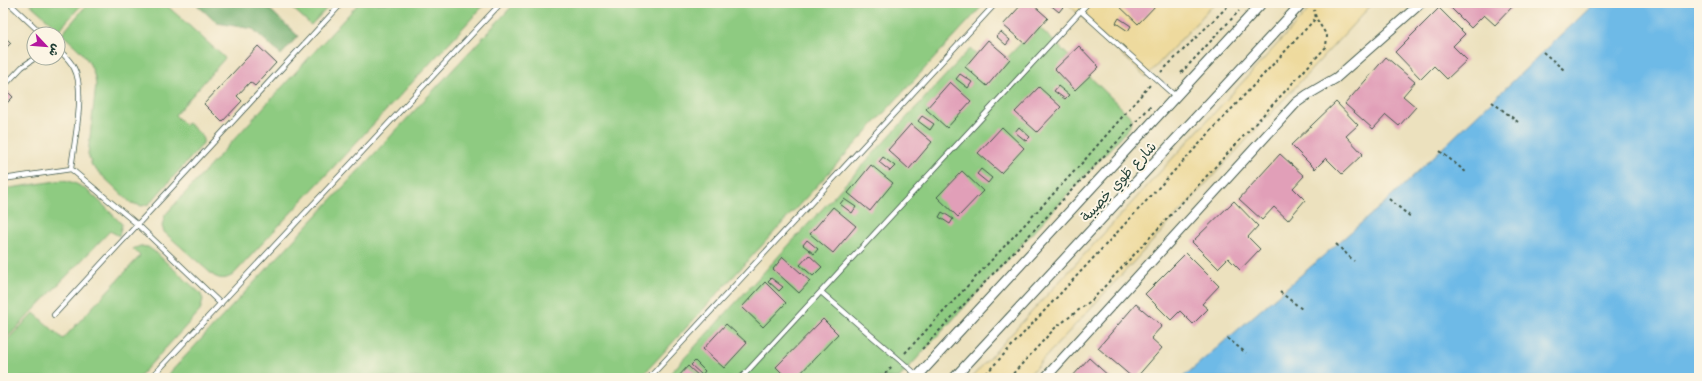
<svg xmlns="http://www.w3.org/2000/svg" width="1702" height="381" font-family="'Playpen Sans','Playpen Sans Arabic',sans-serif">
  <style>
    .green { fill: #8ecb81; stroke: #56845a }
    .forest { fill: #72af6f; stroke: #487652 }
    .sand { fill: #eeda9e; stroke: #868c69 }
    .water { fill: #6ebae7; stroke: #467c8e }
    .building { fill: #e19fb8 }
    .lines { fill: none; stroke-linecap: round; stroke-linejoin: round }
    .service-casing { stroke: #3e5649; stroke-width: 6 }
    .minor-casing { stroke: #3e5649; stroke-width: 11 }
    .path { stroke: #3e5649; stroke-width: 2; stroke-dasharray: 3 3; stroke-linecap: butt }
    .service { stroke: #fff; stroke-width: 4.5 }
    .minor { stroke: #fff; stroke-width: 9 }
    .labels { text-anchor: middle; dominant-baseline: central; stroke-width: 4; stroke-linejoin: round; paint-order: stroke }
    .street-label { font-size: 14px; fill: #1f3d34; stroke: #fcf5e5 }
  </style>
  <rect width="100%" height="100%" fill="#fcf5e5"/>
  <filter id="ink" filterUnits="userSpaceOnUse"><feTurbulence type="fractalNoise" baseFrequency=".025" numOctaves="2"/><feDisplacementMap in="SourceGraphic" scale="8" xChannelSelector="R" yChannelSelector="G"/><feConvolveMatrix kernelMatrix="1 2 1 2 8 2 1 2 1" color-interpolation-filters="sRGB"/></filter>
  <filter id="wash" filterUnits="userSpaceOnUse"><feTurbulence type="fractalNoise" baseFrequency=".012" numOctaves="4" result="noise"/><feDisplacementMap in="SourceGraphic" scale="16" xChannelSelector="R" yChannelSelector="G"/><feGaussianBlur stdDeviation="0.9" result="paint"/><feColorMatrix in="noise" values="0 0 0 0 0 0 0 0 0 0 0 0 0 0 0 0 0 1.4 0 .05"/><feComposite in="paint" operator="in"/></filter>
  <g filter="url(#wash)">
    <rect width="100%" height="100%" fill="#ece1be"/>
    <!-- green -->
    <path class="green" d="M29 3H83L59 30Z
      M94 3H164L225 58 175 115 185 125 188 123C194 129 205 135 203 144L149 204 142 206 131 203 92 166 88 154 96 85C93 59 79 50 62 34L85 7Z
      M287 3H332L311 25Z
      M359 3H486L233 275C226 279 222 280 214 276L164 232 162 226 165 215Z
      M515 3H985L640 378H165Z
      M1038 26 1132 118 1129 128 899 378H666L970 49 994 71Z
      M63 180C87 183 105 208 122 224L119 236 110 231 3 342V189Z
      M140 246 148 247 155 252 200 293 203 299 200 311 138 378H3V344L34 313 63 339 140 256 133 249Z"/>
    <!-- forest -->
    <path class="forest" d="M195 3H263L298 36 281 55 253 29 217 23Z"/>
    <!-- sand -->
    <path class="sand" d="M1071 3H1215L1146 77 1069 5Z
      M1315 3H1373L1026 378H971Z"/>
    <!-- water -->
    <path class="water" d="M1595 3H1699V378H1182L1389 199Z"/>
    <g id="blocks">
      <!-- building -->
      <path class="building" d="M1023 3H1031L1048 18 1025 44 1003 25Z
        M1048 3H1066L1059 12Z
        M1116 3H1158L1138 24Z
        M1446 3H1512L1514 5 1495 25 1484 15 1471 28Z
        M1439 8 1465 34 1453 46 1467 60 1447 79 1434 66 1421 79 1395 52Z
        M1119 18 1131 26 1128 31 1116 23Z
        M1001 32 1010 40 1006 45 996 36Z
        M3 35 11 43 3 51Z
        M988 40 1010 59 987 86 965 67Z
        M258 46 276 63 255 86 250 82 237 96 242 101 222 122 204 104Z
        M1079 46 1099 67 1075 90 1055 69Z
        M1386 57 1415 82 1403 96 1416 107 1399 126 1386 115 1373 129 1345 104Z
        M960 74 972 82 968 88 956 79Z
        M950 82 971 101 947 128 926 109Z
        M1058 86 1069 95 1065 99 1054 91Z
        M3 87 13 97 3 107Z
        M1039 87 1061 107 1037 132 1015 112Z
        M1336 102 1358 125 1346 136 1363 154 1342 174 1326 158 1315 169 1291 145Z
        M922 116 934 124 930 130 918 121Z
        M911 124 932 142 909 169 888 150Z
        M1002 127 1024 148 1001 173 978 153Z
        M1019 127 1030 137 1026 141 1015 132Z
        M1280 154 1304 176 1293 188 1305 200 1288 220 1274 207 1262 220 1239 199Z
        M883 157 895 166 890 171 879 162Z
        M871 165 893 183 870 211 848 193Z
        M981 169 992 178 988 183 977 174Z
        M962 171 983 191 958 217 937 197Z
        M844 199 856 207 852 213 840 204Z
        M1234 201 1258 226 1248 237 1260 249 1240 270 1228 258 1218 268 1192 242Z
        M833 207 856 226 833 253 810 234Z
        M942 212 953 219 950 224 939 217Z
        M807 240 818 249 814 254 803 245Z
        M1186 253 1219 286 1202 304 1208 309 1193 324 1180 311 1171 320 1145 294Z
        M809 255 822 267 813 276 800 265Z
        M783 257 810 281 799 293 773 269Z
        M771 278 783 287 779 291 768 281Z
        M765 282 786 303 763 327 742 307Z
        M1136 304 1162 326 1151 338 1162 348 1136 378H1133L1098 348Z
        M823 319 838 334 796 378H787L776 367Z
        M726 324 747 343 724 368 703 349Z
        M1089 358 1111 378H1071Z
        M695 361 705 371 702 375 691 365Z
        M688 366 701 378H677Z"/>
    </g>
  </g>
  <g filter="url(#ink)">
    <use href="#blocks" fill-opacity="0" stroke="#3e5649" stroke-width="1"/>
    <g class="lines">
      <!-- service casing -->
      <g class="service-casing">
        <path id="service" d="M9 3 42 34
          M1081 11 1175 96
          M3 87 22 67 35 58
          M71 169 137 224 221 304
          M3 179 71 169C74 143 86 90 74 68 70 60 64 55 58 49
          M821 292 918 376
          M54 315 342 3
          M151 378 501 3
          M649 378 996 3
          M741 378 1088 3"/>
      </g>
      <!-- minor casing -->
      <g class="minor-casing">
        <path id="minor" d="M916 378 1262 3
          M954 378 1302 3
          M1045 378 1296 103 1307 95 1336 78 1421 3"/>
      </g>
      <!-- path -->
      <path class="path" d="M1543 52 1564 70
        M1161 72 1231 3
        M1181 73 1239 11
        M1492 102 1518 122
        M1440 151 1467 173
        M1389 199 1412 218
        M1336 244 1354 261
        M1280 292 1302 309
        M1227 338 1246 353
        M922 349 1151 106
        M905 353 1082 163 1150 85
        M881 378 893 365
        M982 378 1316 18
        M1009 378 1055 328 1092 300 1326 47 1327 36 1316 18 1314 10"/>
      <!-- service -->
      <use href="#service" class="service"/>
      <!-- minor -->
      <use href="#minor" class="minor"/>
    </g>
  </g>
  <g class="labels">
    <!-- street labels -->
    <g class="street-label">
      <text transform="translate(1118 181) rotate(-47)">شارع طَوِي خِصِيبة</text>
    </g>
  </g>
  <!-- margin -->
  <rect width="1702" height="381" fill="none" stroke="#fcf5e5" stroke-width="16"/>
  <!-- north arrow -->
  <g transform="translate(46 46) rotate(116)"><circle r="19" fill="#fcf5e5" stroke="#a4ab9e"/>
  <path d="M0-3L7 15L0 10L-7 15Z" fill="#b5179e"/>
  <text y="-6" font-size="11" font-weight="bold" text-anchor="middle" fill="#1f3d34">ش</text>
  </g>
</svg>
